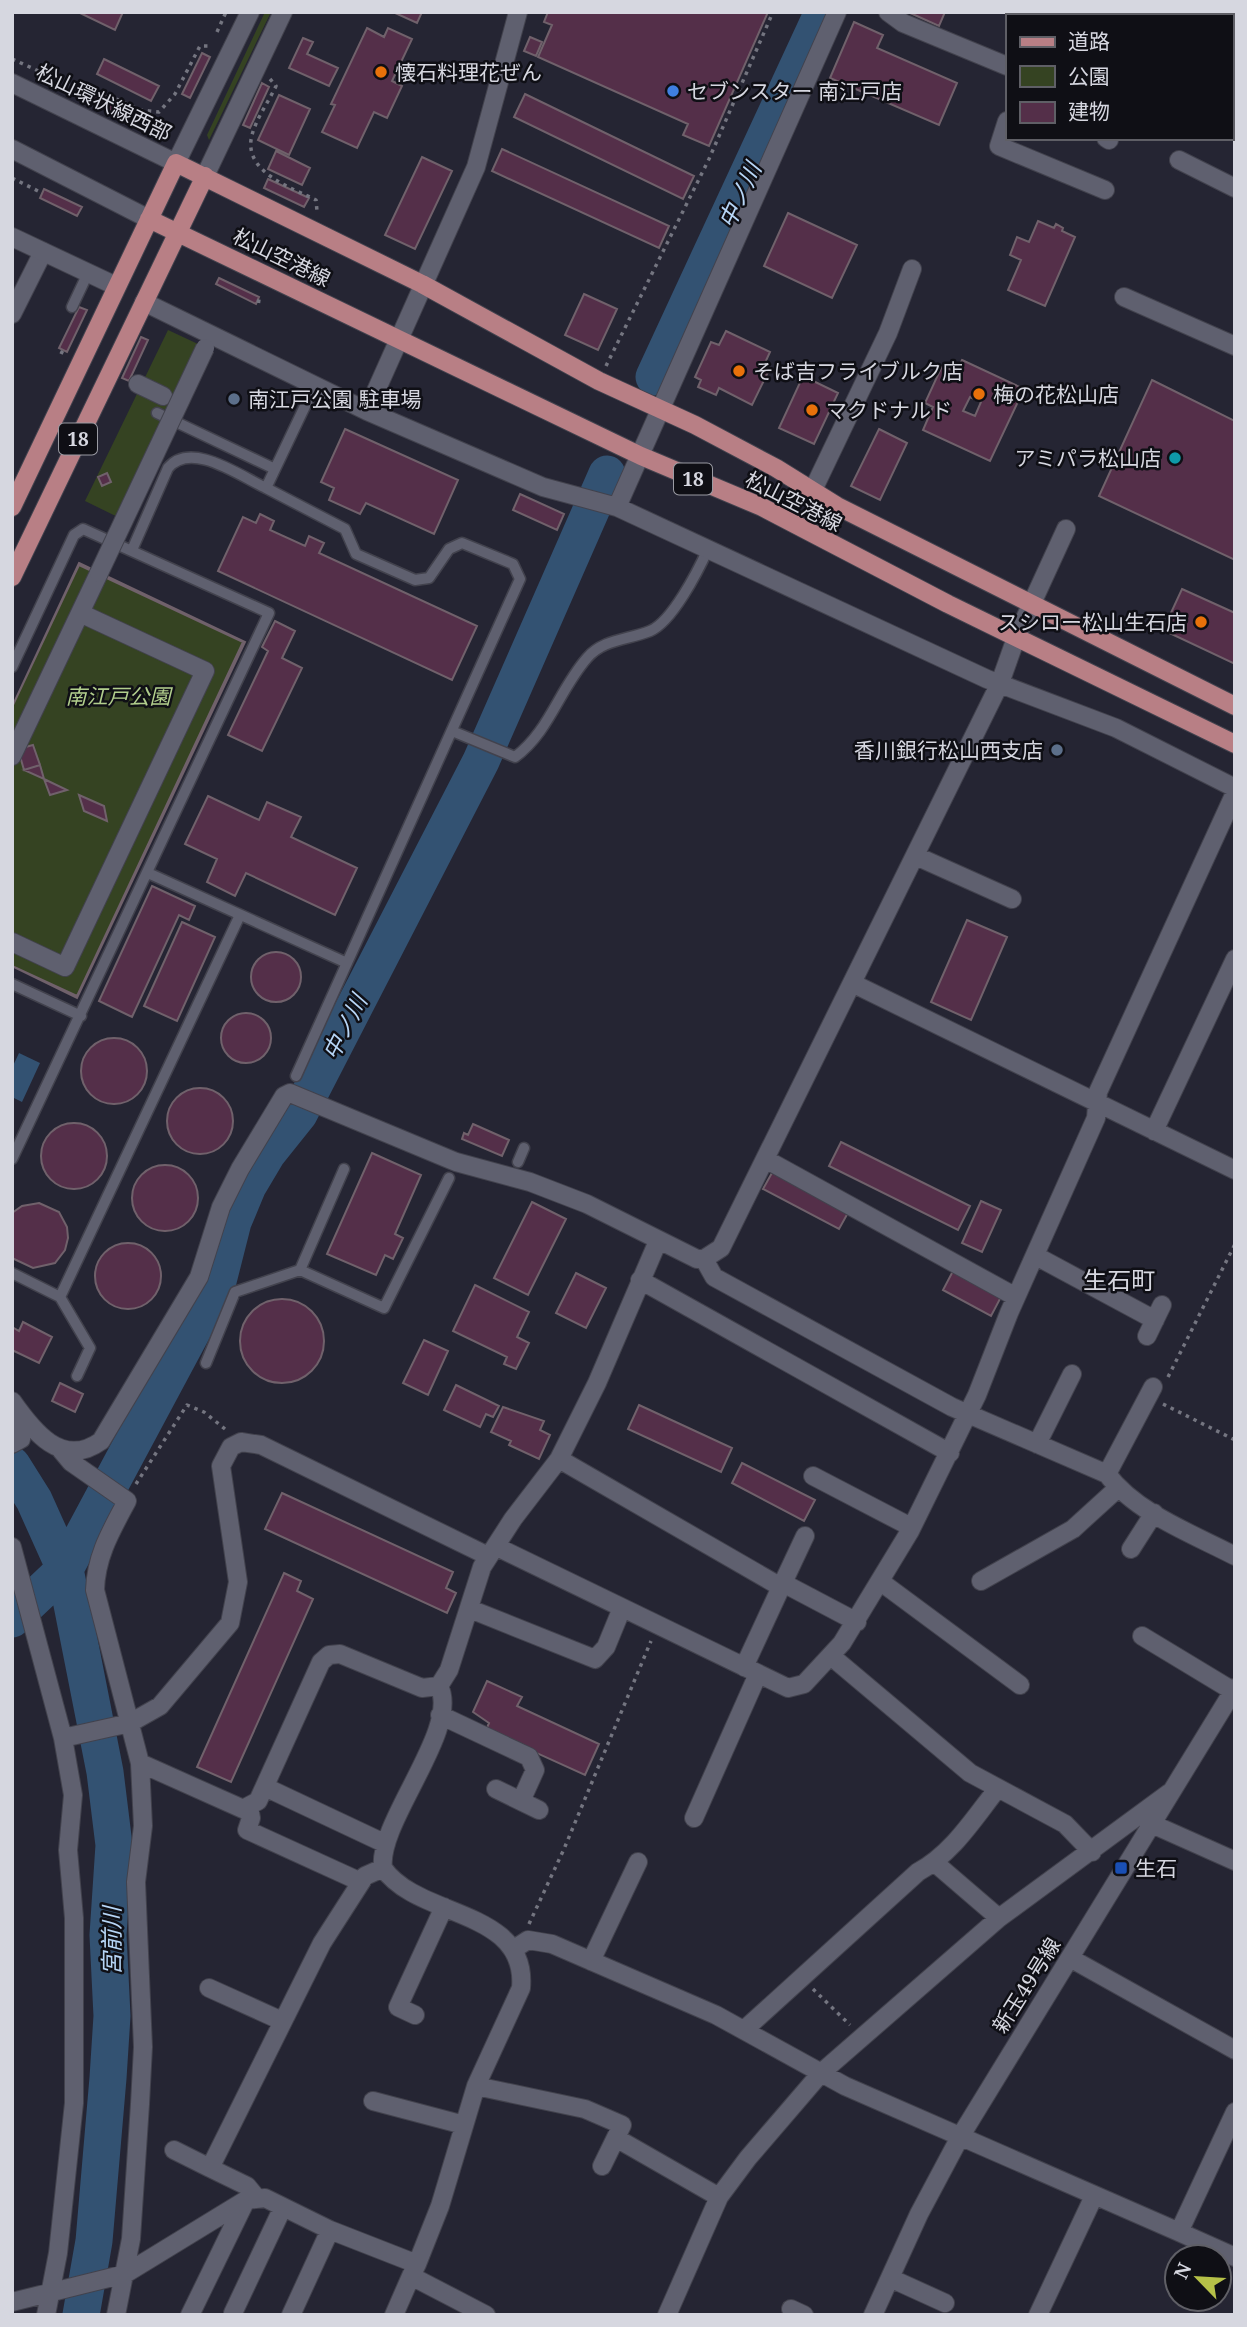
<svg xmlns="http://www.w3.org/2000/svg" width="1247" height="2327" font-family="'Noto Serif','Noto Sans JP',serif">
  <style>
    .green { fill: #354322 }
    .water { fill: #335272 }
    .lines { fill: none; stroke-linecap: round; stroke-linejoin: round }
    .river { stroke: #335272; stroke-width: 37 }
    .building { fill: #542f49; stroke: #70616b; stroke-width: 2; fill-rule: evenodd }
    .service-casing { stroke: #42424d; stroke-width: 13 }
    .pedestrian-casing { stroke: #42424d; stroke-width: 20 }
    .minor-casing { stroke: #42424d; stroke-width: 20 }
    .tertiary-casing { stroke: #42424d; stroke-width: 20 }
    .primary-casing { stroke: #42424d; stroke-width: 20 }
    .path { stroke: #747580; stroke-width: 3.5; stroke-dasharray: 3.5 5; stroke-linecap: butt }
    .service { stroke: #5f606f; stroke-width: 10 }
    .pedestrian { stroke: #5f606f; stroke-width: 18 }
    .minor { stroke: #5f606f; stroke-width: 18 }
    .tertiary { stroke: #5f606f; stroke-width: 18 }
    .primary { stroke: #b87f85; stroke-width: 18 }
    .pedestrian-bridge-casing { stroke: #42424d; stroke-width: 20; stroke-linecap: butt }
    .pedestrian-bridge { stroke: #5f606f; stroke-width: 18 }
    .food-dot { fill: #e8710a; stroke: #0f0f15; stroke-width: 2.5 }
    .shop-dot { fill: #3f7fe0; stroke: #0f0f15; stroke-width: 2.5 }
    .service-dot { fill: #5c6f8a; stroke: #0f0f15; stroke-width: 2.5 }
    .culture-dot { fill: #0f9aa8; stroke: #0f0f15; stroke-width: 2.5 }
    .transit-dot { fill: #1a4fb4; stroke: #0f0f15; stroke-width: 2.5 }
    .labels { text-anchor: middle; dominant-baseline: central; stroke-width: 5; stroke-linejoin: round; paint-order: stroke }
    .shield { fill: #0f0f15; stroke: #9a9ba3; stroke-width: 2 }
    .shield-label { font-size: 19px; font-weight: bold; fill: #d6d7e0 }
    .poi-label { font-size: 21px; fill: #d6d7e0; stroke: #0f0f15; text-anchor: start }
    .street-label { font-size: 21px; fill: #d6d7e0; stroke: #0f0f15 }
    .park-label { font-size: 21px; font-style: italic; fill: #b2cf8d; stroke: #0f0f15 }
    .water-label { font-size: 23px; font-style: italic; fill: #b7d6f7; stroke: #0f0f15 }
    .quarter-label { font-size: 24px; fill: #d6d7e0; stroke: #0f0f15 }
  </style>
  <rect width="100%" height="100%" fill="#252533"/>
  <!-- green -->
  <path class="green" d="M265 12H271L209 140 207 135Z
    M168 330 198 344 172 412 160 408 154 417 177 429 132 524 85 501Z
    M79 565 243 642 77 996 12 966V707Z"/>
  <!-- water -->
  <path class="water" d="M19 1053 40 1063 22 1102 12 1097V1068Z"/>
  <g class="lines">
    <!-- river -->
    <path class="river" d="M654 377 823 12
      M12 1465 34 1500 65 1569 105 1772 114 1845 108 1935 112 2016 108 2078 94 2241 81 2315
      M12 1619 65 1569 217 1285 233 1222 248 1186 267 1154 299 1114 481 761 607 474"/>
  </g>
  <!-- building -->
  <path class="building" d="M78 12H123L115 30Z
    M393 12H422L417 23Z
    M548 12H768L709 146 683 135 688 124 538 57 552 25 544 22Z
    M908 12H945L939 26Z
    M854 22 883 35 877 48 957 83 939 125 830 78Z
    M367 28 384 37 388 28 412 39 392 81 402 86 387 118 374 112 357 148 322 132 335 105 331 104Z
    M530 37 542 42 536 56 524 51Z
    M303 38 313 42 307 54 338 68 329 86 289 68Z
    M202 53 210 57 190 98 182 94Z
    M104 59 159 86 151 101 97 74Z
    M262 83 269 87 250 128 243 125Z
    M89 88 133 109 128 119 85 99Z
    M525 94 694 176 683 199 514 117Z
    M279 95 310 109 289 155 258 140Z
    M502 149 669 226 659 248 492 171Z
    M276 151 310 168 302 185 268 169Z
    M422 157 452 171 415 249 385 235Z
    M268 179 309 198 304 207 264 188Z
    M44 189 82 207 77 216 40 198Z
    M788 213 857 245 832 298 764 266Z
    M1038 221 1054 228 1056 224 1063 228 1062 231 1075 237 1045 306 1008 290 1021 260 1010 255 1017 237 1029 242Z
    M219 278 259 297 256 304 216 284Z
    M584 294 617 309 598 350 565 335Z
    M79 307 87 310 67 352 59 348Z
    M726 331 770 352 764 365 770 368 752 405 719 388 716 395 698 387 701 380 695 377 711 342 719 345Z
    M141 337 148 340 129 381 122 378Z
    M962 360 1024 389 990 461 923 430 933 407 925 403 942 366 956 372ZM970 397 981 402 975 416 963 411Z
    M803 376 838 393 814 444 779 428Z
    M1152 380 1235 421V560L1099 496Z
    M345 429 458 480 434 534 366 503 360 514 329 500 334 488 321 482Z
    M879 429 907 443 880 500 851 486Z
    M107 473 111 482 102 486 98 477Z
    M520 494 564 514 557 530 513 510Z
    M260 514 274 521 270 530 305 546 309 536 324 543 319 553 477 626 452 680 218 571 243 517 256 523Z
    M79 563 245 642 77 998 12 966 77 996 243 642 79 565 12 707Z
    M1182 589 1235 613V664L1163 630Z
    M275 621 295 631 282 658 302 668 262 751 228 735 268 651 262 647Z
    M33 745 40 765 24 770 18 749Z
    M40 765 44 779 24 770Z
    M44 779 67 790 50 795Z
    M79 795 104 806 107 821 84 811Z
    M208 796 259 820 267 802 301 817 291 837 357 868 335 915 246 873 235 896 207 882 217 859 185 844Z
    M152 886 195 906 189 920 179 915 132 1017 99 1001Z
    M967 920 1007 937 971 1020 931 1002Z
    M182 922 215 937 177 1021 144 1006Z
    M251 977a25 25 0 1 1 50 0a25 25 0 1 1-50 0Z
    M221 1038a25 25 0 1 1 50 0a25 25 0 1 1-50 0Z
    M81 1071a33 33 0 1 1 66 0a33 33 0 1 1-66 0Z
    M167 1121a33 33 0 1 1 66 0a33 33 0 1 1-66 0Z
    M41 1156a33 33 0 1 1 66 0a33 33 0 1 1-66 0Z
    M473 1124 509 1140 502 1156 462 1139 464 1133 468 1135Z
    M841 1142 970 1206 958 1230 829 1166Z
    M372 1153 421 1175 395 1234 403 1238 393 1259 385 1255 376 1275 327 1254Z
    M132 1198a33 33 0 1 1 66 0a33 33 0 1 1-66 0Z
    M773 1171 849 1211 839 1229 763 1189Z
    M981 1201 1001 1210 982 1252 962 1243Z
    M532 1202 566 1219 528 1295 494 1278Z
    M39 1203 59 1212 67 1227 68 1238 65 1250 55 1263 33 1268 12 1258V1213L22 1206Z
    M95 1276a33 33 0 1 1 66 0a33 33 0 1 1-66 0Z
    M953 1271 1001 1297 991 1316 943 1290Z
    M576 1273 606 1288 586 1328 556 1313Z
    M475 1285 529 1312 517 1337 529 1343 516 1369 504 1364 507 1357 453 1331Z
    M240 1341a42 42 0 1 1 84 0a42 42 0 1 1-84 0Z
    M23 1322 52 1337 39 1363 12 1350V1327L19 1331Z
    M424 1340 448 1351 428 1395 403 1383Z
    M60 1383 83 1394 75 1412 52 1401Z
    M456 1385 499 1406 493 1417 486 1414 480 1427 444 1410Z
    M639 1405 732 1448 721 1472 628 1429Z
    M503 1407 544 1421 540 1430 550 1435 539 1459 509 1445 511 1441 491 1432Z
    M742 1463 815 1500 804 1521 732 1483Z
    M282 1493 453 1572 446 1588 456 1593 447 1613 265 1529Z
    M284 1573 301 1581 297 1591 313 1599 231 1782 197 1767Z
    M487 1681 522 1697 517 1706 599 1744 585 1775 486 1730 489 1723 473 1712Z"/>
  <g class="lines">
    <!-- service casing -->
    <g class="service-casing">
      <path id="service" d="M72 307 88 273
        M157 413 275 469
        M266 488 345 529 356 554 415 580 429 578 449 549 462 543 513 564 520 579 296 1076
        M132 550 168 468C191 440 240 476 266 488L315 385
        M12 667 74 535 83 529 269 613 12 1159
        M452 731 515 757C549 732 559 690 587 658 603 639 628 640 650 631 672 622 698 571 708 549
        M148 873 347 963
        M12 984 81 1016
        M518 1162 524 1148
        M300 1270 344 1169
        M12 1273 60 1297 90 1348 77 1376
        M60 1297 240 915
        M206 1363 235 1292 300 1270 384 1308 449 1178"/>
    </g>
    <!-- pedestrian casing -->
    <g class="pedestrian-casing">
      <path id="pedestrian" d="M12 314 43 252
        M138 384 163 396
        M12 756 99 573
        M12 942 65 967 205 671 80 613"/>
    </g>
    <!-- minor casing -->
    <g class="minor-casing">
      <path id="minor" d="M888 12 903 23 1007 66
        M1007 121 999 146 1105 190
        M1106 138 1109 140
        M1179 160 1235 188
        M12 237 116 286
        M1124 297 1235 346
        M144 302 367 411 543 487 617 507 987 679 1116 728 1235 788
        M367 411 476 167 518 12
        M812 492 888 333 912 269
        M617 507 837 12
        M916 856 1012 899
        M852 983 1235 1170
        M1154 1131 1235 959
        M765 1159 1016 1297
        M1036 1256 1155 1320
        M704 1259 714 1277 952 1407 1107 1474C1136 1513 1193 1534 1235 1556
        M640 1280 950 1453
        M1147 1336 1162 1305
        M12 1401C33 1431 62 1469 101 1441L199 1277 221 1207 240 1169 284 1096 290 1093 456 1162 530 1182 587 1204 697 1259H704L721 1248 1000 683 1016 638 1066 529
        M12 1444 21 1439 23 1417
        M1037 1444 1072 1374
        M61 1450 71 1462 127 1501C111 1531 96 1556 95 1590L140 1763 143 1826 136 1882 143 2047 140 2104 131 2239 116 2315
        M559 1459 781 1587 744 1667
        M1107 1474 1153 1387
        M813 1476 911 1527
        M12 1547 63 1738 73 1795 68 1850 74 1918V2103L58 2253 46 2315
        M497 1547 788 1688 804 1684 842 1643 910 1531 977 1395 1009 1313 1096 1118 1098 1092 1235 793
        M1131 1549 1154 1513
        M981 1581 1073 1529 1118 1488
        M881 1582 1020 1685
        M783 1583 857 1622
        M781 1587 805 1536
        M470 1609 595 1659 606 1647 622 1608
        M1142 1636 1233 1691
        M831 1656 970 1773 1065 1824 1092 1852
        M440 1715 529 1757 535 1770 521 1801
        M63 1738 130 1723 160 1706 230 1623 238 1582 221 1466 231 1447 241 1442 261 1445 488 1556
        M140 1763 243 1809 258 1801 321 1662 329 1655 340 1654 422 1688 439 1686 449 1670 482 1567 513 1519 559 1459 597 1383 658 1241
        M265 1787 386 1844
        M496 1789 539 1810
        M249 1807 251 1818 247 1830 361 1882
        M694 1818 758 1674
        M1152 1824 1235 1861
        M935 1863 999 1918
        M514 1949 528 1940 552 1944 716 2015 845 2086 1179 2232
        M1070 1958 1235 2050
        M591 1961 638 1862
        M209 1988 282 2021
        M415 2015 398 2007 444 1907
        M744 2030 918 1872C953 1853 974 1818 998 1788
        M476 2086 585 2109 622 2125 602 2166
        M373 2101 464 2125
        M1235 2112 1179 2232 1235 2257
        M616 2138 719 2197
        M174 2150 210 2168
        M256 2197 247 2186 210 2168 322 1943 365 1876 383 1868
        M417 2264 440 2206 476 2086 521 1988C528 1908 418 1919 383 1868 377 1822 461 1729 439 1686
        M890 2278 945 2303
        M12 2302 125 2274 246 2200 265 2198 330 2230 417 2264 411 2276 486 2315
        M791 2309 804 2315
        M233 2313 283 2207
        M190 2315 246 2200
        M291 2315 330 2230
        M394 2315 411 2276
        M667 2315 719 2197 748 2158 821 2073 999 1918 1169 1793
        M873 2315 919 2214 960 2137 1235 1688
        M1038 2315 1094 2196"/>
    </g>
    <!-- tertiary casing -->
    <g class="tertiary-casing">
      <path id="tertiary" d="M12 83 176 163 250 12
        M12 149 149 219
        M205 176 283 12"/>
    </g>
    <!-- primary casing -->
    <g class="primary-casing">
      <path id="primary" d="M149 219 641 456 762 507 948 604 1235 744
        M12 507 176 163 422 284 599 381 695 425 776 468 837 506 1235 706
        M12 577 205 176"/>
    </g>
    <!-- path -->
    <path class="path" d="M1029 16 1030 12
      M217 32 226 12
      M12 59 87 93
      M270 79 276 86C269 101 256 119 252 135 242 172 292 188 316 200L317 211
      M80 92 86 85 140 110 159 112 175 94 200 46H210
      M12 178 42 193
      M257 301 264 302
      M61 354 63 350
      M606 366 709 159 773 12
      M1168 1377 1235 1244
      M1163 1404 1235 1440
      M136 1484 187 1405 204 1412 225 1429
      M529 1924 564 1849 651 1641
      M813 1989 850 2025"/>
    <!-- service -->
    <use href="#service" class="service"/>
    <!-- pedestrian -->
    <use href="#pedestrian" class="pedestrian"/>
    <!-- minor -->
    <use href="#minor" class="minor"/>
    <!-- tertiary -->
    <use href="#tertiary" class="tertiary"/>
    <!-- primary -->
    <use href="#primary" class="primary"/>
    <!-- pedestrian-bridge casing -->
    <g class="pedestrian-bridge-casing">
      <path id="pedestrian-bridge" d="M99 573 205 348"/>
    </g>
    <!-- pedestrian-bridge -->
    <use href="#pedestrian-bridge" class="pedestrian-bridge"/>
  </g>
  <!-- markers -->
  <g class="food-dot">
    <circle cx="381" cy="72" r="7"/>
    <circle cx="739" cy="371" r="7"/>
    <circle cx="979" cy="394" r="7"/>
    <circle cx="812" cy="410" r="7"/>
    <circle cx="1201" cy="622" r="7"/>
  </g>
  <circle class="shop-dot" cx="673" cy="91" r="7"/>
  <g class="service-dot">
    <circle cx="234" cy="399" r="7"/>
    <circle cx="1057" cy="750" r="7"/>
  </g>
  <circle class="culture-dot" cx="1175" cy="458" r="7"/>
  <rect class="transit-dot" x="1114" y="1861" width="14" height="14" rx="3.5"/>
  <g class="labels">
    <!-- shield labels -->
    <g class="shield">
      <rect x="59" y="423.5" width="38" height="31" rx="5"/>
      <rect x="674" y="463.5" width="38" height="31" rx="5"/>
    </g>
    <g class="shield-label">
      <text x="78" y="439">18</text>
      <text x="693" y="479">18</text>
    </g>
    <!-- poi labels -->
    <g class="poi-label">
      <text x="395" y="72">懐石料理花ぜん</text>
      <text x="687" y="91">セブンスター 南江戸店</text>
      <text x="753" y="371">そば吉フライブルク店</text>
      <text x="993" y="394">梅の花松山店</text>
      <text x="248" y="399">南江戸公園 駐車場</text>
      <text x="826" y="410">マクドナルド</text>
      <text x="1161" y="458" text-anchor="end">アミパラ松山店</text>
      <text x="1187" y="622" text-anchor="end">スシロー松山生石店</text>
      <text x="1043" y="750" text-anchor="end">香川銀行松山西支店</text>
      <text x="1135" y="1868">生石</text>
    </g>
    <!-- street labels -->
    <g class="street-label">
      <text transform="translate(104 102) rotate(26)">松山環状線西部</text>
      <text transform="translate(282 257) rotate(26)">松山空港線</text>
      <text transform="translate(794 501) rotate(27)">松山空港線</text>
      <text transform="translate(1026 1985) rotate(-58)">新玉49号線</text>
    </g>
    <!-- park labels -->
    <g class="park-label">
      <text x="118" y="696">南江戸公園</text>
    </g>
    <!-- water labels -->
    <g class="water-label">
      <text transform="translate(739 195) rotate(-65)">中ノ川</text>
      <text transform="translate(344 1027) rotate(-63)">中ノ川</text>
      <text transform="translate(111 1941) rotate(-90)">宮前川</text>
    </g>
    <!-- quarter labels -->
    <g class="quarter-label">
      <text x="1119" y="1279">生石町</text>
    </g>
  </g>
  <!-- border -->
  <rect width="1247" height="2327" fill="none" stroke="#d6d7e0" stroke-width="28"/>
  <!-- legend -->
  <rect x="1006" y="14" width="228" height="126" fill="#0f0f15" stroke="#5f5f66" stroke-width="2"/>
  <rect x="1020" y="37" width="35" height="10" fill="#b87f85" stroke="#5f5f66" stroke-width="2"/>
  <text x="1068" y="49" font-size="21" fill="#d6d7e0">道路</text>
  <rect x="1020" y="66" width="35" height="21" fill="#354322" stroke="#5f5f66" stroke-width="2"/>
  <text x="1068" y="84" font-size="21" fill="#d6d7e0">公園</text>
  <rect x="1020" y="102" width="35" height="21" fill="#542f49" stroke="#5f5f66" stroke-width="2"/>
  <text x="1068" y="119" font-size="21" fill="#d6d7e0">建物</text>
  <!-- north arrow -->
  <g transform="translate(1198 2278) rotate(295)"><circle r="33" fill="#0f0f15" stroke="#5f5f66" stroke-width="2"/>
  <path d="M0-5L12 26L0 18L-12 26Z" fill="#b6c148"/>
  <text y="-10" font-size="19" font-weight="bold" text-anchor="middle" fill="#d6d7e0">N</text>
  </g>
</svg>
